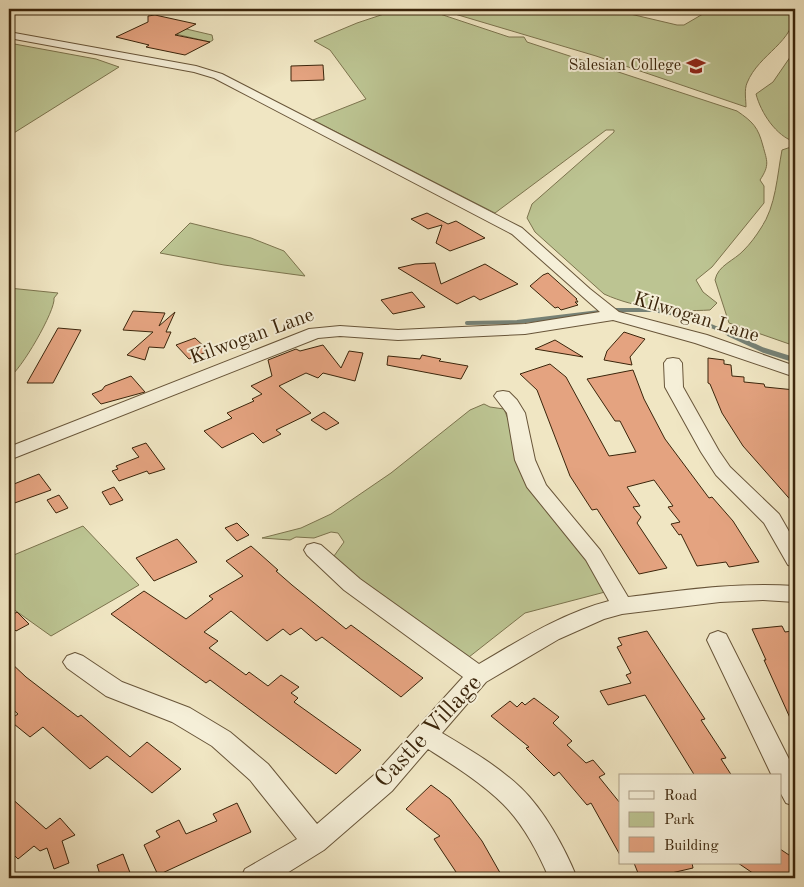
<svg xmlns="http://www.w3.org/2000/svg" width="804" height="887" font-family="'Old Standard TT',serif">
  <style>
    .green { fill: #bcc492; stroke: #7c744e }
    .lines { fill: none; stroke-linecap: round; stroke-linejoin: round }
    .stream-far1 { stroke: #768175; stroke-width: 4 }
    .stream { stroke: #768175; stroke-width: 5 }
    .building { fill: #e4a380; stroke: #3b250b }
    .minor-casing { stroke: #685539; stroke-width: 2 }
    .minor { fill: #f5efd8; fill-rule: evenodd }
    .labels { text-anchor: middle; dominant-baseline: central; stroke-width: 4; stroke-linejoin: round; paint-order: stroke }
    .far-poi-label { font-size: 16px; fill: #3b250b; stroke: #f5efd8; text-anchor: end }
    .street-label { font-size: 20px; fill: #3b250b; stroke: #f5efd8 }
    .near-street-label { font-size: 24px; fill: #3b250b; stroke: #f5efd8 }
  </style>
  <rect width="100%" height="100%" fill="#f0e6c3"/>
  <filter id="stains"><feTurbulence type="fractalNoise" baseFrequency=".004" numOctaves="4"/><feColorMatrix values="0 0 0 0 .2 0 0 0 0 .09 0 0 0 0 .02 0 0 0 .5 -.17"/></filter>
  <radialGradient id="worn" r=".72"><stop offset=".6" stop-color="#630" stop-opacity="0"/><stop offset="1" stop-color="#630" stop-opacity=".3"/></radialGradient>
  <!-- green -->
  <path class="green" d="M399 9 428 10 509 37H524L527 42 737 111C753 122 758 127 763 146 767 161 770 165 760 180L764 186V203L712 267 696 280 703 292 717 303 710 310C675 312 637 309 604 294L535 232 527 218 532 204 614 132V130H606L495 213 313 120 366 99 330 50 314 41 357 23Z
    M438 9H609L677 25H684L708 11 705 10 706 9H795C795 43 759 53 747 83 744 90 746 100 746 107L596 56Z
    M182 28 212 35 213 40 210 42 171 33Z
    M9 43 96 59 119 67 9 136Z
    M795 50V142C776 136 761 113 756 94L773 82Z
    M791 147H795V346L729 323 715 280C718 265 734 261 744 250 750 244 756 236 761 228 776 206 777 176 782 150Z
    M190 223 251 238 284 251 305 276 224 265 160 253Z
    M9 288 58 293 54 298C56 310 20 372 9 377Z
    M484 404 490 407 504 409 514 434 597 574 605 592 525 613 469 657 336 564 334 556 344 542 338 533 331 532 314 538 296 537 290 540 262 538 301 528 331 514 391 473 470 410Z
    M83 526 139 585 51 636 9 606V557Z"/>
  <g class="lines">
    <!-- stream-far1 -->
    <path class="stream-far1" d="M467 323 517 322 616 310H653L688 316 732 335"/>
    <!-- stream -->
    <path class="stream" d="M729 334 763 350 795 360"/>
  </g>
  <!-- building -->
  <path class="building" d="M155 15 196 24 175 35 210 42 185 55 146 47 149 45 116 37 148 22V16Z
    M323 65 324 80 291 81V66Z
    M427 213 448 224 456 221 485 238 450 251 436 243 442 225 428 229 411 219Z
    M435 263 441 284 485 264 518 284 480 300 474 296 457 304 398 268 415 264Z
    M548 273 577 299H576L578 302H575L578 305 561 310 558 307 555 308 530 286 543 275Z
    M412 292 425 307 393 314 381 300Z
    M133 311 165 313 159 326 175 312 166 332H171L164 348 149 347 145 360 127 355 153 332 123 330Z
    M58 328 81 330 53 383H27Z
    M624 332 645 339 630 357 632 365 604 360 607 351Z
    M195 338 209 351 189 359 176 345Z
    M555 340 583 357 535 349Z
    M323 345 341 368 349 351 363 353 355 381 323 373 318 378 306 373 279 386 311 413 276 430 281 434 263 443 253 433 222 448 204 431 232 418 227 413 254 401 252 399 262 394 251 386 272 376 268 360 296 349 300 351Z
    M422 355 441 359 439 361 468 366 461 379 387 365 388 356 420 359Z
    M708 358 724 360V364L731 365 732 376 744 377V382L764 384 765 387 795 390V505L743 446 722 413 710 384 708 383Z
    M550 364 566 377 609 456 636 452 620 421H615L587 379 633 370 644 399 665 439 709 498 712 497 733 521 759 562 729 567 726 562 697 566 681 534 679 535 671 524 680 522 668 507 673 506 654 480 627 487 640 506 633 507 641 517 637 523 667 568 639 574 597 509 592 510 570 476 537 390 520 374Z
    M131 376 145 392 101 404 92 394 102 390 105 386Z
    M324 412 339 423 326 430 311 420Z
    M146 443 165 469 149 474 147 471 119 481 112 471 118 469 116 466 139 457 132 448Z
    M39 474 51 490 9 505V486Z
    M114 487 123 500 110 505 102 492Z
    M59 495 68 508 56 513 47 500Z
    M237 523 249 535 237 541 225 528Z
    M177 539 197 562 154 581 136 558Z
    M251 546 278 570 276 571 292 585 346 629 351 625 423 678 401 697 322 637 316 641 301 628 290 635 283 629 267 641 231 611 204 632 218 641 209 648 246 675 249 672 268 686 281 675 299 687 291 693 298 698 294 702 361 750 336 774 210 680 206 683 111 614 144 591 186 619 213 599 209 596 243 576 226 561Z
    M17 612 29 624 16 631 9 624V617Z
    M782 626 785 632 792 631 795 637V729L764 660H766L752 629Z
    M647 631 705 719 701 720 726 758 721 759 732 776H695L645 695 608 705 600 691 631 683 626 675 631 673 617 647 622 645 618 638Z
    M9 661 26 677 78 717 81 715 130 757 147 742 181 769 152 793 107 756 90 769 43 727 30 737 9 720 18 714 9 706Z
    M534 698 559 717 553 723 572 741 567 745 586 763 593 760 605 774 599 777 620 803V855L591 803 587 805 559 772 554 776 526 748 529 747 491 716 510 701 517 707 522 702 525 705Z
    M431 785 450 799 482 841 503 878H460L434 839 440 836 406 809Z
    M9 796 46 829 60 818 75 835 62 841 69 863 54 869 47 848 40 851 34 846 18 859 9 850Z
    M237 803 251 832 158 875 144 845 160 837 156 831 179 820 186 834 217 821 213 814Z
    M780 849 795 859V878H760L738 863H780Z
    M123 854 132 878H101L97 865Z
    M634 863H692L693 868 650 878H640Z"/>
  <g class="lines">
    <!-- minor casing -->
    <g class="minor-casing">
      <path id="minor" d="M9 32 196 66 222 74 522 228 590 289 619 312 707 335 795 366V377L695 343 613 320 525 334 398 340 340 336 318 338 9 460V447L309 329 340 326 398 330 525 324 600 312 512 234 214 78 194 72 9 38Z
        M673 358 679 359 682 363 683 387 719 451 730 467 779 514 795 542V567L788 565 764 523 716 475 701 452 665 387 664 363 667 359Z
        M503 391 509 392 517 400 525 413 535 460 546 485 600 550 628 597C684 590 739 582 795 586V602L763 600 720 602 622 614 604 619 559 639 486 682 442 733C469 749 498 766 521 788 544 810 565 848 577 878H549C538 852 523 824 503 804 482 783 453 765 428 749L392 791 324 850 279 878H241L245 869 297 839 250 780 212 746 172 722 106 696 67 668 63 662 67 656 75 653 83 656 122 682 190 708 230 732 268 764 317 824 374 775 463 677 344 590 307 555 304 550 307 545 314 543 321 545 360 579 479 664C520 640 562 613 609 601L586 560 527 487 515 460 507 413 494 396 497 392Z
        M718 631 726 634 795 771V806L786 803 780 792V776H772L707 640 710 634Z"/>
    </g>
    <!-- minor -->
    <use href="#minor" class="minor"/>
  </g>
  <!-- icons -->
  <defs>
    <g id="school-bare" transform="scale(1.5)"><path d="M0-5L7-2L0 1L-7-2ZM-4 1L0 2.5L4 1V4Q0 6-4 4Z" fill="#8f2418" stroke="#f5efd8" stroke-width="2.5" paint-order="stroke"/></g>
  </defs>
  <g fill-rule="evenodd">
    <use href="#school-bare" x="696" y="66"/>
  </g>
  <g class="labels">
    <!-- far-poi labels -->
    <g class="far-poi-label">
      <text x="681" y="66">Salesian College</text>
    </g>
    <!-- street labels -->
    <g class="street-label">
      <text transform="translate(696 318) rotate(17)">Kilwogan Lane</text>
      <text transform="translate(252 337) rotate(-20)">Kilwogan Lane</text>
    </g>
    <!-- near-street labels -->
    <g class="near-street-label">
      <text transform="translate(429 732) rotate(-47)">Castle Village</text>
    </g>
  </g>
  <!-- margin -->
  <rect width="804" height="887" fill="none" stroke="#f0e6c3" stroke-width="30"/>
  <rect x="10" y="10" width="784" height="867" fill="none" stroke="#3b250b" stroke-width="2.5"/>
  <rect x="15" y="15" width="774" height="857" fill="none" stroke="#3b250b"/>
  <!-- legend -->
  <rect x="619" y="774" width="162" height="90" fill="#f5efd8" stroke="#ab9e86"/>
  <rect x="629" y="791" width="25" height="8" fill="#f5efd8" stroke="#ab9e86"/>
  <text x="664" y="800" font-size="15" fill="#3b250b">Road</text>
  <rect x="629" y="812" width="25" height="15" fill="#bcc492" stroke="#ab9e86"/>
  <text x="664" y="824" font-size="15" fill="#3b250b">Park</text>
  <rect x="629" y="837" width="25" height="15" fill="#e4a380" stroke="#ab9e86"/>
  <text x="664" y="850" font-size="15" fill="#3b250b">Building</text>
  <rect width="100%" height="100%" filter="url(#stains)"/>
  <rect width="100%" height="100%" fill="url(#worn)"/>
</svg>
